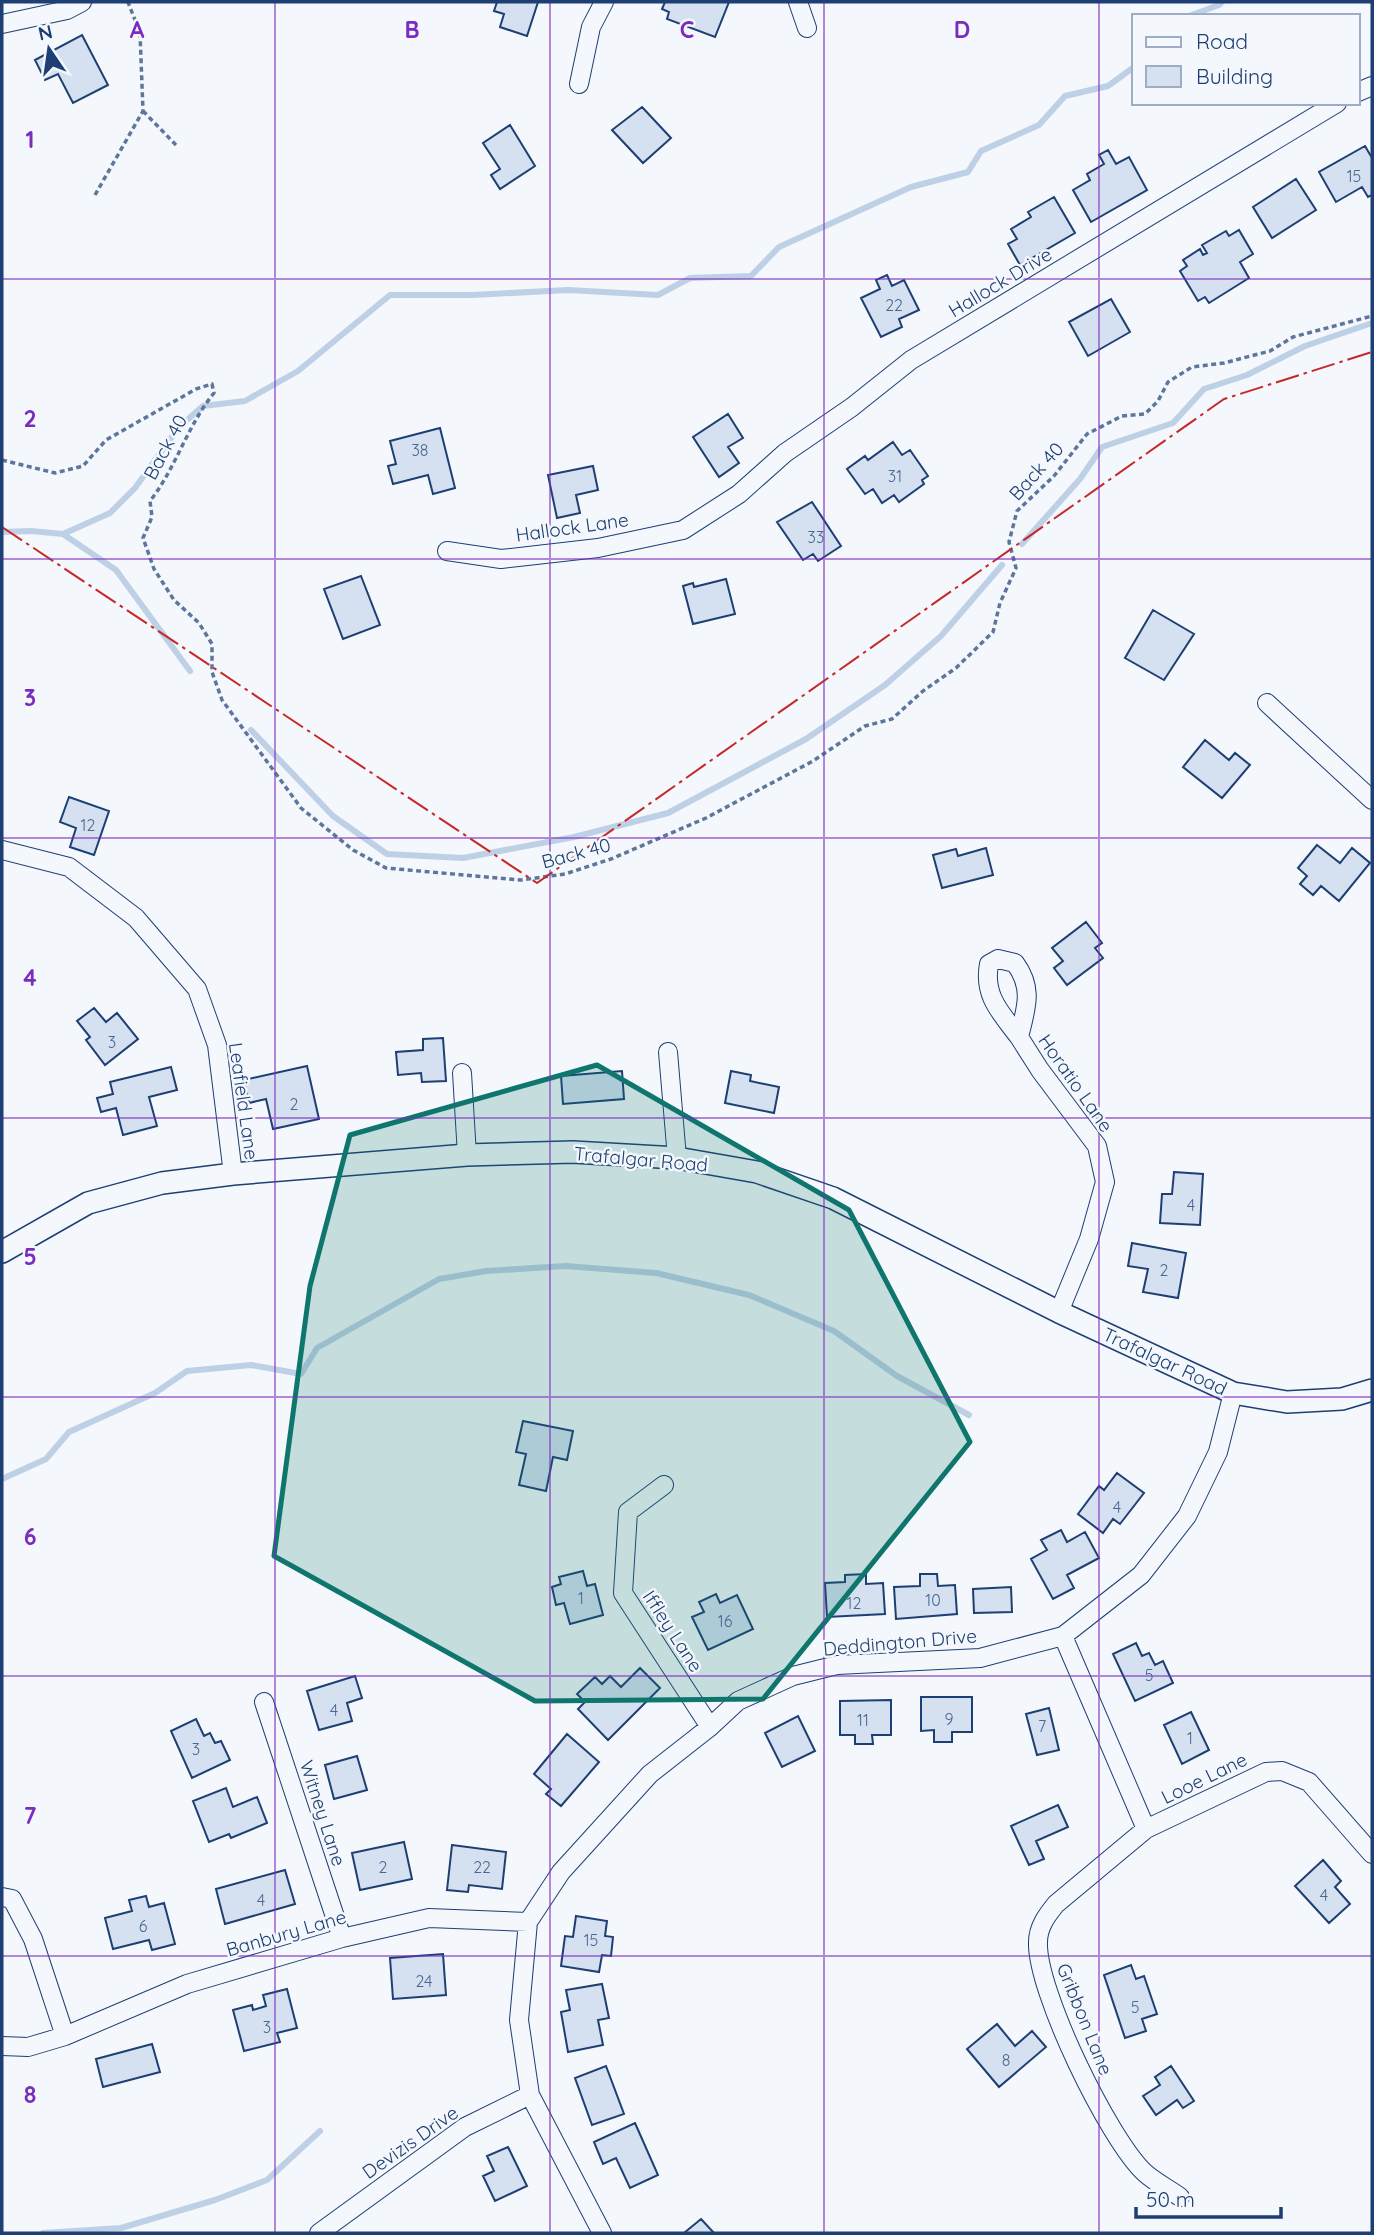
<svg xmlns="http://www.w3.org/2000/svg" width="1374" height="2235" font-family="Quicksand,sans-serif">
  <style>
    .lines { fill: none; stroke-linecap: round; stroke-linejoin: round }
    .stream { stroke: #bed0e5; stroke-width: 6 }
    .building { fill: #d5e0f0; stroke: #1d3f73; stroke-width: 2 }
    .minor-casing { stroke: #1d3f73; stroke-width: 20 }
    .tertiary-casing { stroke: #1d3f73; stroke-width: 24 }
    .path { stroke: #5e769c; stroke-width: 3.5; stroke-dasharray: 5 3.5; stroke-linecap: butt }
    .minor { stroke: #f4f7fb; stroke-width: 18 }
    .tertiary { stroke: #f4f7fb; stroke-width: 21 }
    .power { stroke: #c62828; stroke-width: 2; stroke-dasharray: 24 5 3.5 5; stroke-linecap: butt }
    .marked { fill: #0f766e; fill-opacity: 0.2; stroke: #0f766e; stroke-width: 5; stroke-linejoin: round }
    .grid { fill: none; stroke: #7b2cbf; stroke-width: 2; stroke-opacity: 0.55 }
    .labels { text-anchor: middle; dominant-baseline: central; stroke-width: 5; stroke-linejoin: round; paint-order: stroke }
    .number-label { font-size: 16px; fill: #4b6792 }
    .street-label { font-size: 19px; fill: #1d3f73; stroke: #f4f7fb }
    .grid-label { font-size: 23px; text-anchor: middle; font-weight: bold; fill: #7b2cbf; stroke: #f4f7fb; stroke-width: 5; stroke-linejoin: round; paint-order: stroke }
  </style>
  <rect width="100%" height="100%" fill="#f4f7fb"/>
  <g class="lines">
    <!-- stream -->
    <path class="stream" d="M1189 16 1219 5 1222 2
      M2 532 31 531 63 534 116 570 190 671
      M63 534 110 513 135 488 179 427 203 406 245 401 298 371 390 295H472L568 290 658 295 690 278 751 276 779 247 911 187 968 172 981 151 1039 125 1065 96 1108 86 1134 67
      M1022 544 1080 479 1102 447 1173 423 1204 389 1247 375 1305 346 1372 323
      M251 730 333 816 387 854 463 858 574 837 668 813 806 739 885 685 941 636 1002 565
      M2 1479 46 1459 69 1432 155 1393 187 1371 251 1365 301 1374 317 1348 439 1279 486 1271 566 1266 656 1273 749 1295 834 1331 897 1376 969 1415
      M43 2233 121 2228 215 2200 267 2180 320 2131"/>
  </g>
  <!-- building -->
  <path class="building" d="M497 2H538L527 36 500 27 504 14 494 11Z
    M665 2H729L715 37 667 19 669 12 662 9Z
    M82 35 108 85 73 103 58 74 45 80 35 60Z
    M642 107 671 138 643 163 612 130Z
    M510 125 535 166 500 189 491 175 500 169 483 143Z
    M1365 146 1372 158V195L1368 197 1362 187 1336 202 1319 172Z
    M1108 150 1116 164 1129 157 1147 190 1091 222 1073 190 1090 180 1087 174 1104 164 1099 155Z
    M1296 179 1316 210 1272 238 1253 207Z
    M1054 197 1075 233 1020 265 1008 244 1017 239 1011 229 1031 217 1028 212Z
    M1239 230 1253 254 1240 262 1249 278 1209 303 1205 297 1198 301 1180 271 1187 266 1183 260 1200 249 1203 255 1207 253 1202 245 1226 231 1229 236Z
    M887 275 892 286 904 280 919 310 899 319 902 327 881 337 861 298 880 289 876 280Z
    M1111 299 1130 332 1088 356 1069 322Z
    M728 414 743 438 728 447 739 463 719 477 693 437Z
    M440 428 455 488 433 494 428 475 393 484 388 466 396 464 390 441Z
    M893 442 902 455 910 450 928 476 922 480 924 484 899 502 894 495 882 503 873 489 865 494 847 469 865 456 868 460Z
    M593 466 598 490 576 495 580 513 557 518 548 475Z
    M812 502 841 546 818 561 813 554 803 560 777 522Z
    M361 576 380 625 343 639 324 589Z
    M726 579 735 614 693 624 683 586 693 583 694 587Z
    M1153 610 1194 634 1164 680 1125 658Z
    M1205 740 1229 760 1235 753 1250 765 1222 798 1183 767Z
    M69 797 109 811 94 855 70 847 76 828 60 822Z
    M1317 845 1340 863 1352 848 1370 863 1339 901 1321 886 1313 895 1300 884 1307 876 1298 868Z
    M986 848 993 875 942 888 933 855 956 849 958 856Z
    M1086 922 1102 943 1095 948 1103 958 1067 985 1054 968 1063 961 1052 948Z
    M94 1008 106 1022 117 1013 138 1039 105 1065 86 1040 90 1037 77 1021Z
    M443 1038 446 1081 422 1082 421 1073 398 1075 396 1052 423 1050V1039Z
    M307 1066 319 1119 273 1129 266 1099 249 1103 244 1080Z
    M171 1067 177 1090 149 1097 157 1126 123 1135 116 1108 101 1112 97 1098 113 1094 110 1082Z
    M622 1071 624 1099 563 1104 561 1076Z
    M731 1071 751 1075 750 1081 779 1087 774 1113 725 1103Z
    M1174 1172 1203 1174 1200 1225 1160 1223 1162 1194H1172Z
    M1132 1243 1186 1253 1178 1298 1143 1292 1148 1269 1128 1266Z
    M523 1421 573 1431 567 1460 553 1457 546 1491 519 1485 526 1454 516 1452Z
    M1117 1473 1144 1493 1120 1524 1113 1519 1103 1533 1078 1514 1099 1486 1104 1490Z
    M1061 1530 1067 1542 1085 1532 1099 1558 1067 1575 1074 1588 1053 1599 1031 1559 1047 1550 1041 1540Z
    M583 1571 587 1586 595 1584 603 1615 570 1624 564 1603 556 1605 552 1587 561 1584 559 1577Z
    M866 1574V1584L883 1583 885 1614 827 1617 825 1583 845 1582V1575Z
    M920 1574H937L938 1586 955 1585 957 1614 896 1619 894 1587 920 1586Z
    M1011 1587 1012 1612 974 1613 973 1589Z
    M716 1594 720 1603 737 1595 753 1629 708 1650 692 1617 704 1612 699 1602Z
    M1136 1643 1142 1656 1149 1653 1155 1665 1163 1661 1173 1683 1135 1701 1113 1654Z
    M640 1668 660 1688 608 1740 578 1709 585 1702 577 1694 595 1677 602 1684 610 1676 621 1687Z
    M355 1676 362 1698 347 1703 352 1721 319 1730 307 1691Z
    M921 1697H972V1732H952V1742H934V1730L921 1731Z
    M891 1700V1735H872L873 1744H855V1735H840V1701Z
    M1049 1708 1059 1750 1037 1755 1026 1714Z
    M1191 1712 1209 1750 1182 1764 1164 1725Z
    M798 1716 815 1751 782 1767 765 1733Z
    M196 1719 204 1736 210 1733 215 1743 221 1741 230 1760 192 1778 171 1731Z
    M567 1734 599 1762 561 1806 546 1794 551 1789 534 1774Z
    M357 1756 367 1790 334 1799 325 1765Z
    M226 1788 233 1807 257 1797 267 1823 231 1838 229 1834 209 1842 193 1801Z
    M1058 1805 1068 1827 1036 1841 1044 1859 1029 1865 1011 1826Z
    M404 1842 412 1879 360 1890 352 1853Z
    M452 1845 506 1852 502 1889 469 1885 468 1892 447 1890Z
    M1323 1860 1341 1881 1335 1887 1350 1904 1329 1923 1295 1886Z
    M285 1870 295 1904 225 1924 216 1889Z
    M146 1896 149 1907 164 1903 175 1944 152 1950 149 1940 113 1949 105 1918 132 1911 129 1900Z
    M576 1916 607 1921 605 1936 613 1937 611 1956 602 1955 599 1972 561 1966 565 1936 573 1937Z
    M443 1954 446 1995 393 1999 390 1958Z
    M1131 1965 1136 1979 1144 1976 1157 2014 1142 2019 1146 2031 1125 2038 1104 1975Z
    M602 1984 609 2018 598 2020 603 2045 568 2052 561 2012 570 2010 566 1990Z
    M287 1989 297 2028 277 2033 280 2042 244 2051 233 2010 252 2005 253 2010 266 2006 263 1995Z
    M997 2024 1015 2046 1032 2031 1046 2047 999 2087 967 2049Z
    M152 2044 160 2072 103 2087 96 2059Z
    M606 2066 624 2114 592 2125 575 2078Z
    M1171 2066 1194 2101 1183 2108 1177 2100 1156 2115 1143 2096 1160 2085 1155 2077Z
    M635 2123 658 2175 630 2188 616 2158 603 2164 594 2142Z
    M508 2147 527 2186 495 2201 483 2176 494 2171 487 2156Z
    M701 2219 714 2233H684Z"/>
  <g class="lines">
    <!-- minor casing -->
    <g class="minor-casing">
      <path id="minor" d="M798 2 807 28
        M2 24 67 10 82 2
        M579 84 591 27 604 2
        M1358 92 1372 86
        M447 551 501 559 598 548 683 530 739 494 785 453 852 407 911 360 1337 103
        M1267 703 1372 800
        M2 850 69 867 136 918 197 989 217 1045 233 1174
        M1019 1037C1001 1013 983 996 989 964L998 959 1015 963C1034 989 1026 1008 1019 1037L1040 1070 1097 1146 1105 1182 1089 1239 1059 1312
        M668 1052 677 1158
        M462 1073 467 1155
        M664 1485 628 1512 623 1593 710 1727
        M1063 1636 1146 1829
        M264 1702 342 1938
        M2 1897 12 1899 33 1939 65 2036 28 2047 2 2046
        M65 2036 187 1984 342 1938 429 1918 528 1922
        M1180 2197C1169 2189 1155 2182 1145 2173 1109 2140 1036 1990 1038 1942 1038 1927 1047 1915 1056 1904L1146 1829 1266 1772 1282 1771 1309 1782 1372 1854
        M319 2233 465 2127 530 2095
        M602 2233 530 2095 519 2020 528 1922 561 1872 650 1774 710 1727 738 1701 793 1676 837 1665 980 1658 1063 1636 1141 1575 1187 1516 1218 1452 1233 1393"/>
    </g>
    <!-- tertiary casing -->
    <g class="tertiary-casing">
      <path id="tertiary" d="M2 1252 88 1203 162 1183 233 1174 467 1155 573 1152 677 1158 757 1172 833 1198 1059 1312 1233 1393 1287 1402 1342 1399 1372 1390"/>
    </g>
    <!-- path -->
    <path class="path" d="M143 111 176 145
      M95 195 143 111 140 33 128 2
      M2 460 55 473 83 466 106 440 196 389 212 384 214 393C187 426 176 468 150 501L152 517 143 538 154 569 174 600 199 623 212 644V672L222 700 301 808 353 850 386 868 521 880 565 874 611 859 706 818 813 761 865 726 892 719 923 691 956 668 993 632 1000 603 1016 568 1009 542 1017 511 1054 476 1087 434 1122 416 1145 414 1158 401 1168 382 1192 367 1224 363 1270 351 1293 337 1372 316"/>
    <!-- minor -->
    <use href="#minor" class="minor"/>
    <!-- tertiary -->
    <use href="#tertiary" class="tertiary"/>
    <!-- power -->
    <path class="power" d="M2 527 537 883 1224 399 1372 352"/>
  </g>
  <!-- marked area -->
  <path class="marked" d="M597 1065 849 1210 970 1442 763 1699 535 1701 274 1556 310 1286 350 1135Z"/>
  <!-- grid -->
  <path class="grid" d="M275 2V2233M550 2V2233M824 2V2233M1099 2V2233M2 279H1372M2 559H1372M2 838H1372M2 1118H1372M2 1397H1372M2 1676H1372M2 1956H1372"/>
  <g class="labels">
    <!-- number labels -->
    <g class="number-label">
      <text x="1354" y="176">15</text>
      <text x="894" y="305">22</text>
      <text x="420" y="450">38</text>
      <text x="895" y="476">31</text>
      <text x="816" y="537">33</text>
      <text x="88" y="825">12</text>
      <text x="112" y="1042">3</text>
      <text x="294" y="1104">2</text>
      <text x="1191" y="1205">4</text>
      <text x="1164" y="1270">2</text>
      <text x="1117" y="1507">4</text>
      <text x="581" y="1598">1</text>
      <text x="933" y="1600">10</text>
      <text x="854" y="1603">12</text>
      <text x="725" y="1621">16</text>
      <text x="1149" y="1675">5</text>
      <text x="334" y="1710">4</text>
      <text x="949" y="1719">9</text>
      <text x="863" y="1720">11</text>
      <text x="1042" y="1726">7</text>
      <text x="1190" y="1738">1</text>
      <text x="196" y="1749">3</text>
      <text x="383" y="1867">2</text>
      <text x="482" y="1867">22</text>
      <text x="1324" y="1895">4</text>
      <text x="261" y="1900">4</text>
      <text x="143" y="1926">6</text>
      <text x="591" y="1940">15</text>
      <text x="424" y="1981">24</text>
      <text x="1135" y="2007">5</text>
      <text x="267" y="2027">3</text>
      <text x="1006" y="2060">8</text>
    </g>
    <!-- street labels -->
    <g class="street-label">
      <text transform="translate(1000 282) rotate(-31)">Hallock Drive</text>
      <text transform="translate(165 447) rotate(-62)">Back 40</text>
      <text transform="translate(1036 471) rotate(-48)">Back 40</text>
      <text transform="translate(572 527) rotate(-8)">Hallock Lane</text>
      <text transform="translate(576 853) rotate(-15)">Back 40</text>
      <text transform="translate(1076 1083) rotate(55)">Horatio Lane</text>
      <text transform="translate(244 1101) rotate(82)">Leafield Lane</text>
      <text transform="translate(641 1159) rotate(5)">Trafalgar Road</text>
      <text transform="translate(1165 1361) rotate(25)">Trafalgar Road</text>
      <text transform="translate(673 1631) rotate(57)">Iffley Lane</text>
      <text transform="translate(900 1642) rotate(-5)">Deddington Drive</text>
      <text transform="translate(1204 1778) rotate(-26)">Looe Lane</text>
      <text transform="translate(323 1813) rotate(72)">Witney Lane</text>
      <text transform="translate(286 1933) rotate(-16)">Banbury Lane</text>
      <text transform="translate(1085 2019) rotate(68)">Gribbon Lane</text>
      <text transform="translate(410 2142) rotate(-35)">Devizis Drive</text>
    </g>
  </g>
  <g class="grid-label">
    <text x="137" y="38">A</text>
    <text x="412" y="38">B</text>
    <text x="687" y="38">C</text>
    <text x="962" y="38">D</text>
    <text x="30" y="148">1</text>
    <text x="30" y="427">2</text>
    <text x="30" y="706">3</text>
    <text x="30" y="986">4</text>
    <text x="30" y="1265">5</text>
    <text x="30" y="1545">6</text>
    <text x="30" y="1824">7</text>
    <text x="30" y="2103">8</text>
  </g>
  <!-- border -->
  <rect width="1374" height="2235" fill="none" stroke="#1d3f73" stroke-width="7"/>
  <!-- legend -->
  <rect x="1132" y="14" width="228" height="91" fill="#f4f7fb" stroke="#9eadc5" stroke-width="2"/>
  <rect x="1146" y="37" width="35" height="10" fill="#f4f7fb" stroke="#9eadc5" stroke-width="2"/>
  <text x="1196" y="49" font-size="21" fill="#1d3f73">Road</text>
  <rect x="1146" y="66" width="35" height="21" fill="#d5e0f0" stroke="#9eadc5" stroke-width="2"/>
  <text x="1196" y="84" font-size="21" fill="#1d3f73">Building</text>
  <!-- north arrow -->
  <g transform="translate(49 49) rotate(347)" stroke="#f4f7fb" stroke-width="5" paint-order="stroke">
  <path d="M0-5L12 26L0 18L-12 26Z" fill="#1d3f73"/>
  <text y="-10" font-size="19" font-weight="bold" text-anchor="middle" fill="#1d3f73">N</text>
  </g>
  <!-- scale -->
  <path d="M1136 2207v10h145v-10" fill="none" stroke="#1d3f73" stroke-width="3.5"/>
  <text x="1146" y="2207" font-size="21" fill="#1d3f73" stroke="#f4f7fb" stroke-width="5" paint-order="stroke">50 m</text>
</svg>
